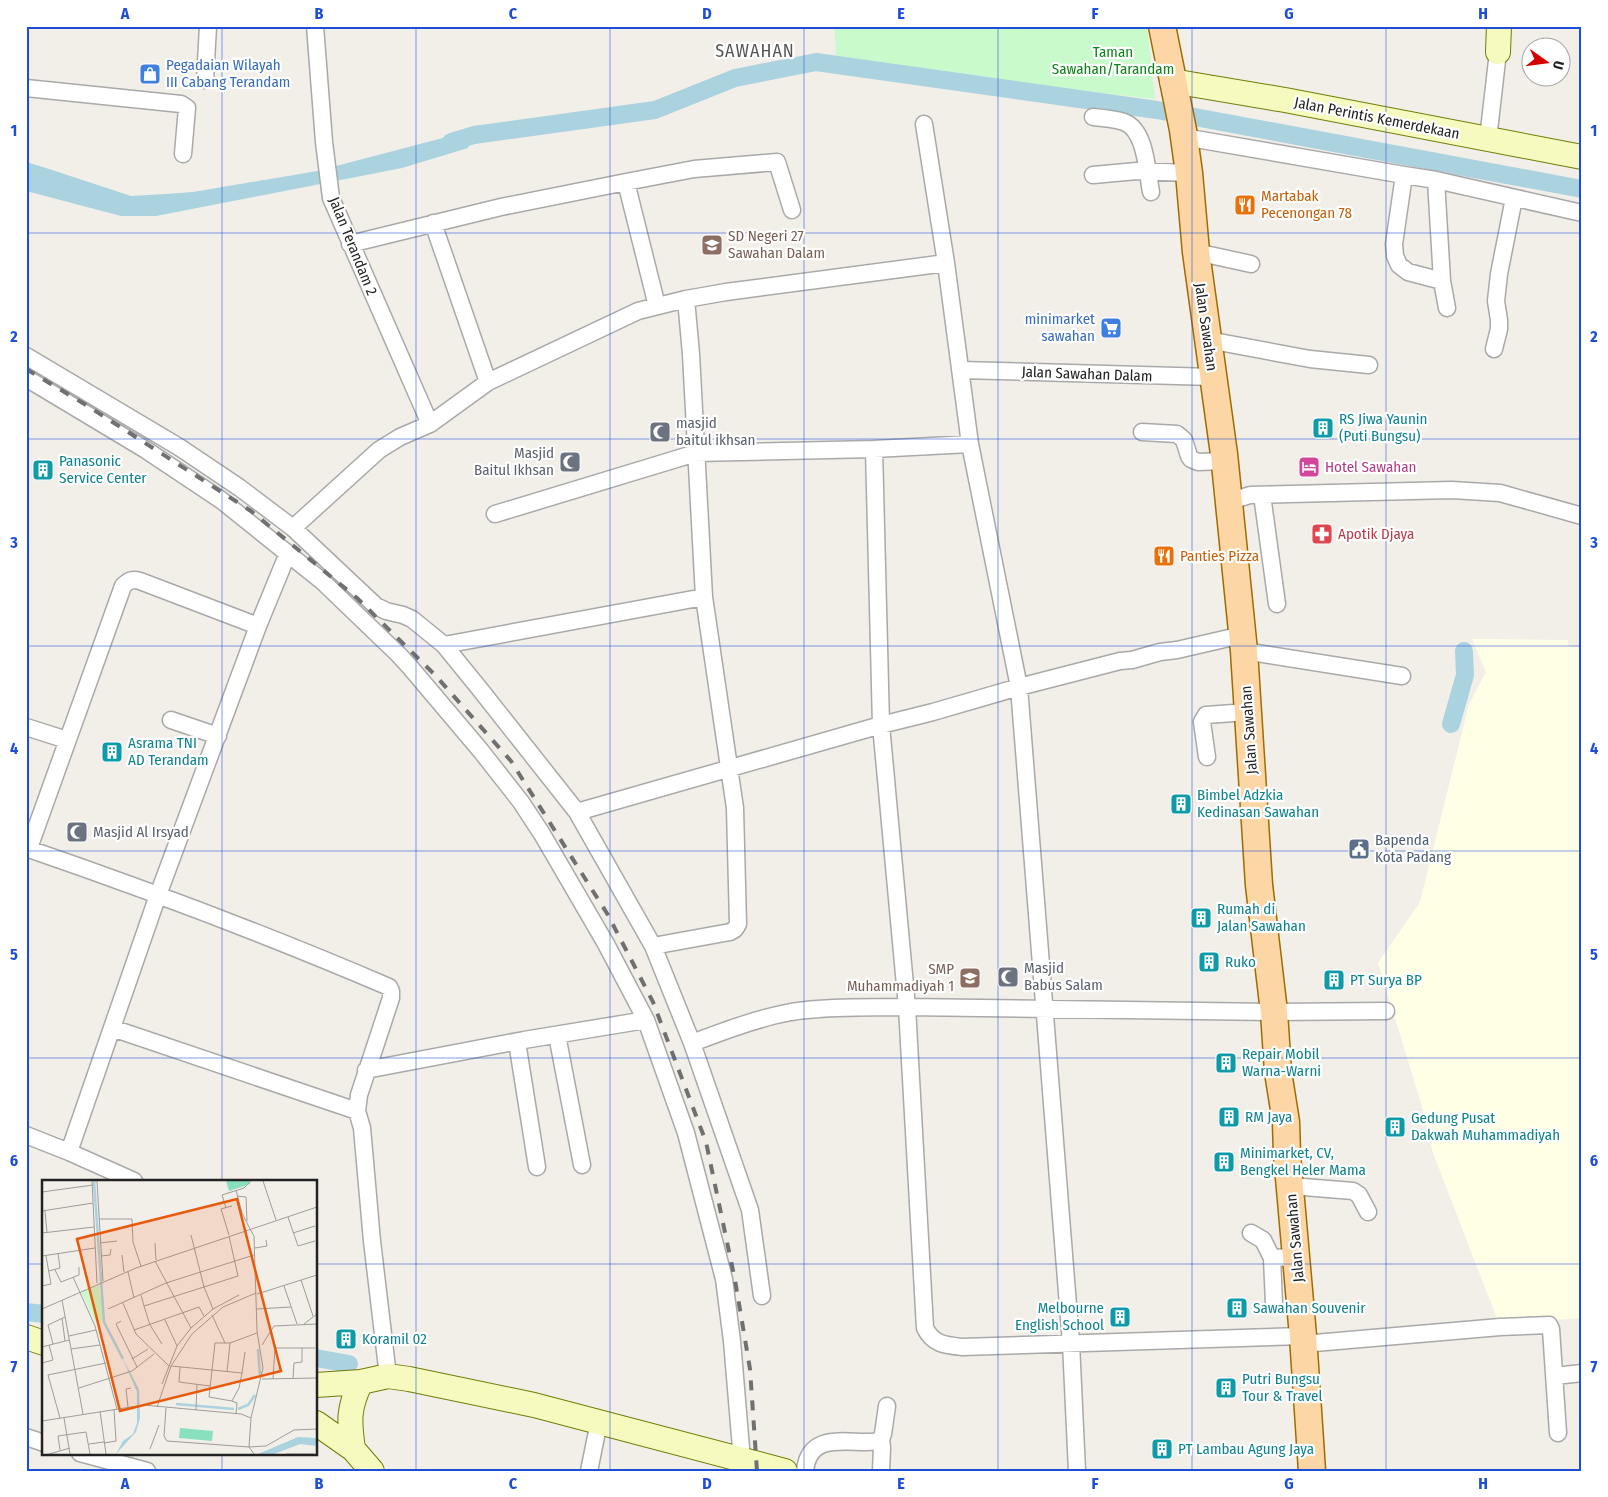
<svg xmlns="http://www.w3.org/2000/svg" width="1608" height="1497" font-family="'Fira Sans Condensed',sans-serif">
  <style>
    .education { fill: #ffffe5 }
    .park { fill: #c8facc }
    .water { fill: #aad3df }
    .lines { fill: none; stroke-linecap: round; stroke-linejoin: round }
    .canal { stroke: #aad3df; stroke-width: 18 }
    .street-casing { stroke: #a9a9a9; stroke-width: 19 }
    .secondary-casing { stroke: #707d05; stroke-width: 26 }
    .primary-casing { stroke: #a06b00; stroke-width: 29 }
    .street { stroke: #fff; stroke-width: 16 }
    .secondary { stroke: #f7fabf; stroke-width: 24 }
    .primary { stroke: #fcd6a4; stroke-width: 26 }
    .rail { stroke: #707070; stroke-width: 4; stroke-dasharray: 10 10; stroke-linecap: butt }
    .grid { fill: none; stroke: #1d4ed8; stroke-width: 1; stroke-opacity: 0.55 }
    .labels { text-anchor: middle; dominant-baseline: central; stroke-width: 4.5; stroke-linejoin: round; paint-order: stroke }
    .park-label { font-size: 15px; fill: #0c8416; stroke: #fff }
    .shop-label { font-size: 15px; fill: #366cbe; stroke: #fff; text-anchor: start }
    .street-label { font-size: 15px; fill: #222; stroke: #fff }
    .food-label { font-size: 15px; fill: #c56008; stroke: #fff; text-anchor: start }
    .education-label { font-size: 15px; fill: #785e54; stroke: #fff; text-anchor: start }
    .culture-label { font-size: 15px; fill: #0d838f; stroke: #fff; text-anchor: start }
    .worship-label { font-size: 15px; fill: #5b616d; stroke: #fff; text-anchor: start }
    .hotel-label { font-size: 15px; fill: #b23c85; stroke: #fff; text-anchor: start }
    .health-label { font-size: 15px; fill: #be3a42; stroke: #fff; text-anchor: start }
    .service-label { font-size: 15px; fill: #4e5e75; stroke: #fff; text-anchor: start }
    .quarter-label { font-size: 18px; letter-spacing: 1px; fill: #555; stroke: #fff }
    .inset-river { fill: none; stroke: #aad3df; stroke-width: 2.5 }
    .inset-road { fill: none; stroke: #9f9d99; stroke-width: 1 }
    .view { fill: #e8590c; fill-opacity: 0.15; stroke: #e8590c; stroke-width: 2.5 }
    .inset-edge { fill: none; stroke: #222; stroke-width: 2.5 }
    .neatline { fill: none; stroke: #1d4ed8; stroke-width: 2 }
    .grid-label { font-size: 16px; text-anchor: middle; font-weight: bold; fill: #1d4ed8 }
  </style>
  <rect width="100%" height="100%" fill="#f2efe9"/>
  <!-- education -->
  <path class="education" d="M1472 639 1568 640V646L1582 648V1318L1499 1324 1433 1153 1421 1103 1378 963 1420 902 1469 704 1486 672Z"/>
  <!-- park -->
  <path class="park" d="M834 26H1147L1155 99 837 63Z"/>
  <!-- water -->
  <path class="water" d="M458 134 474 135 468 148 402 168 156 216H121L26 191V162L43 167 131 196 166 194 193 192 317 171Z"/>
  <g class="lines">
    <!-- canal -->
    <path class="canal" d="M451 142 474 135 655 110 735 78 816 62 1157 110 1582 189
      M1451 724 1465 675 1464 651
      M26 1312 44 1314
      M316 1358 349 1364"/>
    <!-- street casing -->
    <g class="street-casing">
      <path id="street" d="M315 26 324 142 331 198 430 424
        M205 80 208 26
        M26 88 181 104 187 108 183 154
        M1093 117C1104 118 1115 119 1124 122 1146 130 1147 172 1151 192
        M924 124 946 263 970 444 1019 687 1071 1343 1077 1471
        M1184 137 1404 175 1436 180 1582 213
        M1488 139 1498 52
        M1093 175 1137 171 1189 173
        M1404 175 1394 244 1395 256 1399 265 1408 272 1442 281
        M1436 180 1442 281 1447 308
        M626 182 657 306
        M433 223 488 382
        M350 244 501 207 626 182 694 169 777 162 792 210
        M1196 252 1251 264
        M1208 340 1310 359 1369 365
        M1494 349 1499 329V320L1496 301 1499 274 1514 198
        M26 356 179 447 240 488 293 528 376 606 386 611 403 615 412 619 444 645 479 688 577 812 653 946 692 1043 750 1210 762 1296
        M961 370 1213 377
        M26 378 146 450 221 500 322 581 399 655 410 667 481 751 521 802 542 834 606 944 646 1020 686 1133 724 1279 732 1341 742 1460
        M1142 432 1177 434 1184 440 1189 456 1191 459 1198 462 1224 461
        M1262 495 1277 604
        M1228 502 1250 495 1452 490 1500 493 1582 516
        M495 514 696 453 874 449
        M293 528 379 450 400 437 430 424 488 382 638 311 686 299 726 292 946 263
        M444 645 704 597
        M1244 651 1402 676
        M171 720 218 736
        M26 727 67 740
        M1207 757 1202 722 1206 715 1248 712
        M577 812 881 725 933 712 1019 687 1120 661 1132 660 1160 652 1177 650 1242 635
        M26 848C148 890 270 936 389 987L391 991V998L359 1095 357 1111 362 1128 372 1241 388 1376
        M29 848 123 586C129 580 132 579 140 581L258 626
        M653 946 730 932 735 929 738 924 735 808 704 597 691 354 686 299
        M112 1028 357 1111
        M557 1035 582 1165
        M517 1042 537 1167
        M692 1043C724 1031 758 1018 791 1012 829 1006 869 1008 907 1007L881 725 874 449 970 444
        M366 1070 524 1040 646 1020
        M26 1135 69 1152 158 895 258 626 288 553
        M69 1152 134 1181
        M1291 1186 1353 1191 1359 1195 1368 1212
        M1251 1233 1263 1240 1272 1258 1296 1257
        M1272 1258 1274 1304
        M1303 1336 962 1347C944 1345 933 1344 925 1328L907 1007 1274 1012 1386 1011
        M1303 1344 1500 1327 1549 1325 1551 1329 1558 1433
        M1555 1376 1582 1373
        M26 1437 44 1443
        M881 1439 882 1448 881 1471
        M80 1453 147 1471
        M589 1471 599 1422
        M805 1471C809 1428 853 1446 880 1441L883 1434 887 1406"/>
    </g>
    <!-- secondary casing -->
    <g class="secondary-casing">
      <path id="secondary" d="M1498 52 1499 26
        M1172 81 1285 100 1582 157
        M26 1337 44 1343
        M316 1385 361 1382 388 1376 409 1379 534 1405 785 1471
        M316 1423 353 1449 372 1471
        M353 1449C349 1421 348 1408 361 1382"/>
    </g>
    <!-- primary casing -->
    <g class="primary-casing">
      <path id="primary" d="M1162 26 1183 130 1189 173 1196 252 1224 454 1244 651 1259 885 1274 1012 1278 1072 1286 1122 1287 1155 1303 1336 1312 1471"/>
    </g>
    <!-- street -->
    <use href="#street" class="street"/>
    <!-- secondary -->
    <use href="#secondary" class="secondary"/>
    <!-- primary -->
    <use href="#primary" class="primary"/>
    <!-- rail -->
    <path class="rail" d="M26 369 86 405 251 511 357 598 436 676 511 761 608 915 653 1002 706 1142 735 1280 750 1369 757 1471"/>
  </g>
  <!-- grid -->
  <path class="grid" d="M222 26V1181M416 26V1471M610 26V1471M804 26V1471M998 26V1471M1192 26V1471M1386 26V1471M26 233H1582M26 439H1582M26 646H1582M26 851H1582M26 1058H1582M26 1264H44M316 1264H1582M222 1453V1471"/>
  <!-- icons -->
  <defs>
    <g id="shop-square" transform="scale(1.125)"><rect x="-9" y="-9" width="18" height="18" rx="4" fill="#3f7fe0" stroke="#fff"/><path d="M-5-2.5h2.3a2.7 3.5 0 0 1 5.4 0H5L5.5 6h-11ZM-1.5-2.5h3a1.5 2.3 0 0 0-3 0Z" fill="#fff"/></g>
    <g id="restaurant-square" transform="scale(1.125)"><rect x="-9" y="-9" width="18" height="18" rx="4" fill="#e8710a" stroke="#fff"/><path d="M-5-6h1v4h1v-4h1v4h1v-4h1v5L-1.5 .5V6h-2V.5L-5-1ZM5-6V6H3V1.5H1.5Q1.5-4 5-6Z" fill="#fff"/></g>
    <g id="school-square" transform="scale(1.125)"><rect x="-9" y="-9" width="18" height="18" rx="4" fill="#8d6e63" stroke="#fff"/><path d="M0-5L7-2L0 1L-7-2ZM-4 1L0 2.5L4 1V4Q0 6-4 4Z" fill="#fff"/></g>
    <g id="supermarket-square" transform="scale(1.125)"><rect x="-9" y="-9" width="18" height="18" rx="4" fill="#3f7fe0" stroke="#fff"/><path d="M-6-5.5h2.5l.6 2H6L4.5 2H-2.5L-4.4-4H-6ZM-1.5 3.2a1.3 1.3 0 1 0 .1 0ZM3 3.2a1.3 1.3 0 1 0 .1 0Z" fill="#fff"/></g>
    <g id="building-square" transform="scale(1.125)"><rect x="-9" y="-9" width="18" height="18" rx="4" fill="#0f9aa8" stroke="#fff"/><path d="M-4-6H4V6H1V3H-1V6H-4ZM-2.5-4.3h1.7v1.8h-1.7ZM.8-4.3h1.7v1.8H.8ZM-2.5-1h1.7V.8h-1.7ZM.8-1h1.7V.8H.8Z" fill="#fff"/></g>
    <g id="mosque-square" transform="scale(1.125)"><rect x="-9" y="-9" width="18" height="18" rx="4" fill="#6b7280" stroke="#fff"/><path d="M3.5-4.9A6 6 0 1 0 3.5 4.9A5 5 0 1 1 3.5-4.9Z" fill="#fff"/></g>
    <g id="hotel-square" transform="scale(1.125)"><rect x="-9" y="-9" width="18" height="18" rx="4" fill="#d1479c" stroke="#fff"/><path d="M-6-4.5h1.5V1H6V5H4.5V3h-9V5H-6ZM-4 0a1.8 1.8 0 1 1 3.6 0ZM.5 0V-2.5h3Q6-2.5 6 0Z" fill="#fff"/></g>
    <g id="pharmacy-square" transform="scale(1.125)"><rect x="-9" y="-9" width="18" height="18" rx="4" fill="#e0444e" stroke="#fff"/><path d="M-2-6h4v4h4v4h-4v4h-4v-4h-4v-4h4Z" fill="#fff"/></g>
    <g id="civic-square" transform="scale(1.125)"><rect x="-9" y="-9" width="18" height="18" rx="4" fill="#5c6f8a" stroke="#fff"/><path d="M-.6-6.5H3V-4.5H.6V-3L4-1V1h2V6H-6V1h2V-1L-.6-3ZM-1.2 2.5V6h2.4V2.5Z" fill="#fff"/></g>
  </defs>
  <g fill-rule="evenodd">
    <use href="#shop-square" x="150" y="74"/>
    <use href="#restaurant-square" x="1245" y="205"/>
    <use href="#school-square" x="712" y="245"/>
    <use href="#supermarket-square" x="1111" y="328"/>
    <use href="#building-square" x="1323" y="428"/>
    <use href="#mosque-square" x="660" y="432"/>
    <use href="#mosque-square" x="570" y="462"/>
    <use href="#hotel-square" x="1309" y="467"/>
    <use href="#building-square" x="43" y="470"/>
    <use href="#pharmacy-square" x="1322" y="534"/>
    <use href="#restaurant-square" x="1164" y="556"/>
    <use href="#building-square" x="112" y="752"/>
    <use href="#building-square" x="1181" y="804"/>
    <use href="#mosque-square" x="77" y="832"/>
    <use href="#civic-square" x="1359" y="849"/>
    <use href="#building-square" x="1201" y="918"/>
    <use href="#building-square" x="1209" y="962"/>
    <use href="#mosque-square" x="1008" y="977"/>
    <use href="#school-square" x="970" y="978"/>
    <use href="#building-square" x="1334" y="980"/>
    <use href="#building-square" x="1226" y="1063"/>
    <use href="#building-square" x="1229" y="1117"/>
    <use href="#building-square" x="1395" y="1127"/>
    <use href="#building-square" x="1224" y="1162"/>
    <use href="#building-square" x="1237" y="1308"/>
    <use href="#building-square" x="1120" y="1317"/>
    <use href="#building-square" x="346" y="1339"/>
    <use href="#building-square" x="1226" y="1388"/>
    <use href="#building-square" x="1162" y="1449"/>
  </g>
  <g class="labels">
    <!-- park labels -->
    <g class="park-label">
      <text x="1113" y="52">Taman<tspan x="1113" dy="17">Sawahan/Tarandam</tspan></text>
    </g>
    <!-- shop labels -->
    <g class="shop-label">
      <text x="166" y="65">Pegadaian Wilayah<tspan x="166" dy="17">III Cabang Terandam</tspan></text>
      <text x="1095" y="319" text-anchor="end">minimarket<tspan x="1095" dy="17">sawahan</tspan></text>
    </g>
    <!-- street labels -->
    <g class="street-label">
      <text transform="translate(1377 118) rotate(11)">Jalan Perintis Kemerdekaan</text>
      <text transform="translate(353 246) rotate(68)">Jalan Terandam 2</text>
      <text transform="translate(1206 327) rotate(82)">Jalan Sawahan</text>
      <text transform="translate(1087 374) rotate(2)">Jalan Sawahan Dalam</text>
      <text transform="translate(1249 730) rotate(-94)">Jalan Sawahan</text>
      <text transform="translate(1295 1238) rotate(-95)">Jalan Sawahan</text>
    </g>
    <!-- food labels -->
    <g class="food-label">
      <text x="1261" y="196">Martabak<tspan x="1261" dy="17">Pecenongan 78</tspan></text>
      <text x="1180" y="556">Panties Pizza</text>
    </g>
    <!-- education labels -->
    <g class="education-label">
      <text x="728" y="236">SD Negeri 27<tspan x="728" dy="17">Sawahan Dalam</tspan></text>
      <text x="954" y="969" text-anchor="end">SMP<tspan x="954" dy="17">Muhammadiyah 1</tspan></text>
    </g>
    <!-- culture labels -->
    <g class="culture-label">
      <text x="1339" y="419">RS Jiwa Yaunin<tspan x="1339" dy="17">(Puti Bungsu)</tspan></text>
      <text x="59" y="461">Panasonic<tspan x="59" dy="17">Service Center</tspan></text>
      <text x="128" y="743">Asrama TNI<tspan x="128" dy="17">AD Terandam</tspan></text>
      <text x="1197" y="795">Bimbel Adzkia<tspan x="1197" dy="17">Kedinasan Sawahan</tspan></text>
      <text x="1217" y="909">Rumah di<tspan x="1217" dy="17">Jalan Sawahan</tspan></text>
      <text x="1225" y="962">Ruko</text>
      <text x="1350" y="980">PT Surya BP</text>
      <text x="1242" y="1054">Repair Mobil<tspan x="1242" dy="17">Warna-Warni</tspan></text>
      <text x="1245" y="1117">RM Jaya</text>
      <text x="1411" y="1118">Gedung Pusat<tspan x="1411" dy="17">Dakwah Muhammadiyah</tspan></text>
      <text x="1240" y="1153">Minimarket, CV,<tspan x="1240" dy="17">Bengkel Heler Mama</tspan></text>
      <text x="1104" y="1308" text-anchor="end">Melbourne<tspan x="1104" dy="17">English School</tspan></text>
      <text x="1253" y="1308">Sawahan Souvenir</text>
      <text x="362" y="1339">Koramil 02</text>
      <text x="1242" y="1379">Putri Bungsu<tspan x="1242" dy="17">Tour &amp; Travel</tspan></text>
      <text x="1178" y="1449">PT Lambau Agung Jaya</text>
    </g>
    <!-- worship labels -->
    <g class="worship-label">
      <text x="676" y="423">masjid<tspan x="676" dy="17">baitul ikhsan</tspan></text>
      <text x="554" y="453" text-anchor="end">Masjid<tspan x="554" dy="17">Baitul Ikhsan</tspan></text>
      <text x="93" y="832">Masjid Al Irsyad</text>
      <text x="1024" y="968">Masjid<tspan x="1024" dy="17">Babus Salam</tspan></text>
    </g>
    <!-- hotel labels -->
    <g class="hotel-label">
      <text x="1325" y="467">Hotel Sawahan</text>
    </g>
    <!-- health labels -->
    <g class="health-label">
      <text x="1338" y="534">Apotik Djaya</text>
    </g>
    <!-- service labels -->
    <g class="service-label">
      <text x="1375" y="840">Bapenda<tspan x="1375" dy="17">Kota Padang</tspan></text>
    </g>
    <!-- quarter labels -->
    <g class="quarter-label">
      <text x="755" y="51">SAWAHAN</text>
    </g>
  </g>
  <!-- overview -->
  <g transform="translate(42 1180)">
    <rect width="275" height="275" fill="#f2efe9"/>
    <path d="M57 105 62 140 54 143 39 111Z" fill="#c8facc"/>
    <path d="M184 1H207L208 4 187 11ZM138 248 171 251 170 261 137 258Z" fill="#88e0be"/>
    <path d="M80 177 97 209 98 238 94 252 74 274 81 261 91 254 95 243V212ZM256 257 275 258V266L258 264 232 274H216Z" fill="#aad3df"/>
    <path class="inset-river" d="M52 1 62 142 81 179M216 169 218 195M134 224 192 229M196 229 206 225 213 215"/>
    <path class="inset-road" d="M50 1 55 103M55 1 61 101M221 1 234 40M194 10 200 33 208 49M0 12 51 5M195 16 204 17 205 41M184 28 180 15 202 8 209 1M0 31 51 23M3 31 5 52M246 37 256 66 273 61M57 39H90L91 62 99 86M208 49 212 56 215 151 221 188 209 238 207 267 212 274M0 53 52 47M251 53 273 46M149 55 162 107 196 96 187 56M187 55 179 29 190 26M58 63 75 61M113 63 114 80M213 68 225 66 224 60M80 75 82 92M0 76 53 68M59 76 68 75 69 69M113 81 149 148M13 90 19 102 37 95V87M7 91 18 88 16 73M86 92 92 118M31 97 53 146 75 229M259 100 271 136M0 106 9 104 4 76M242 106 255 144M215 114 275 95M99 115 102 126 162 107 171 129M20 120 41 234M81 123 94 154 127 186M102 126 108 145 120 164M0 129 94 88 275 27M66 129 124 103 212 75M214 129 249 127M170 135 183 163M20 138 23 161M123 140 135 166M79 141 74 144 95 187M262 144 275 134M92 150 157 127 162 136M27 156 54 150M11 164 6 145 23 137M220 165 232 146 275 144M0 167 27 160M275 168V184M29 169 58 165M90 179 106 169M0 183 11 180 7 165M129 186 170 190 200 193 197 208 190 221 167 217 173 163H188L215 153M138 187 137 202 168 206M185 192 188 163M200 193 203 172M220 199 275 198M231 199 233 168H273M251 199 252 183 260 182V168M120 204 135 166 149 148 171 129 197 115M37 208 90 191 112 174M190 221 195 223 194 234M86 227 84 209 89 208M115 227 129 186 150 154 181 127 214 113M124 228 122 256 125 261 207 267M154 230 155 204M58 231 64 274M18 238 6 195 64 183M22 238 28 274M0 241 102 225 199 234 209 238M62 263 74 261 72 229M47 264 62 262M207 267 224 266 252 250 275 249M108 269 117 245M18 270 16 256 44 252 48 274M7 274 28 268M244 274H272"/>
    <path class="view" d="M195 19 239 191 78 231 35 59Z"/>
    <rect width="275" height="275" class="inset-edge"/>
  </g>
  <!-- border -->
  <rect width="1608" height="1497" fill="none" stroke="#ffffff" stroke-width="55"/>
  <!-- north arrow -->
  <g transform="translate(1546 62) rotate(104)"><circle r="24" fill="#ffffff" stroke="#a7a7a7"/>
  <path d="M0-4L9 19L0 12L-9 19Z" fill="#d40000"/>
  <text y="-8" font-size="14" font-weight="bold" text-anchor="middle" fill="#222222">U</text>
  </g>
  <rect x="28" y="28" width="1552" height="1442" class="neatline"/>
  <g class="grid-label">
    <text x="125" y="19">A</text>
    <text x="319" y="19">B</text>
    <text x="513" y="19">C</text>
    <text x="707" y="19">D</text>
    <text x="901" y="19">E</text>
    <text x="1095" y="19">F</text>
    <text x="1289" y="19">G</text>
    <text x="1483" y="19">H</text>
    <text x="14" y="136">1</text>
    <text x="1594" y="136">1</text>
    <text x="14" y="342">2</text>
    <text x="1594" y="342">2</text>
    <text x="14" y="548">3</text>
    <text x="1594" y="548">3</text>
    <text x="14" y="754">4</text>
    <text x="1594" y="754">4</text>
    <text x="14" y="960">5</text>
    <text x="1594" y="960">5</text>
    <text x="14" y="1166">6</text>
    <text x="1594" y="1166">6</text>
    <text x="14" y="1372">7</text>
    <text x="1594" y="1372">7</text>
    <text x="125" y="1489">A</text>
    <text x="319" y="1489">B</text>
    <text x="513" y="1489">C</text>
    <text x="707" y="1489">D</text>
    <text x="901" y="1489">E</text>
    <text x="1095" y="1489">F</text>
    <text x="1289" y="1489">G</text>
    <text x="1483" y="1489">H</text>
  </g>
</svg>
